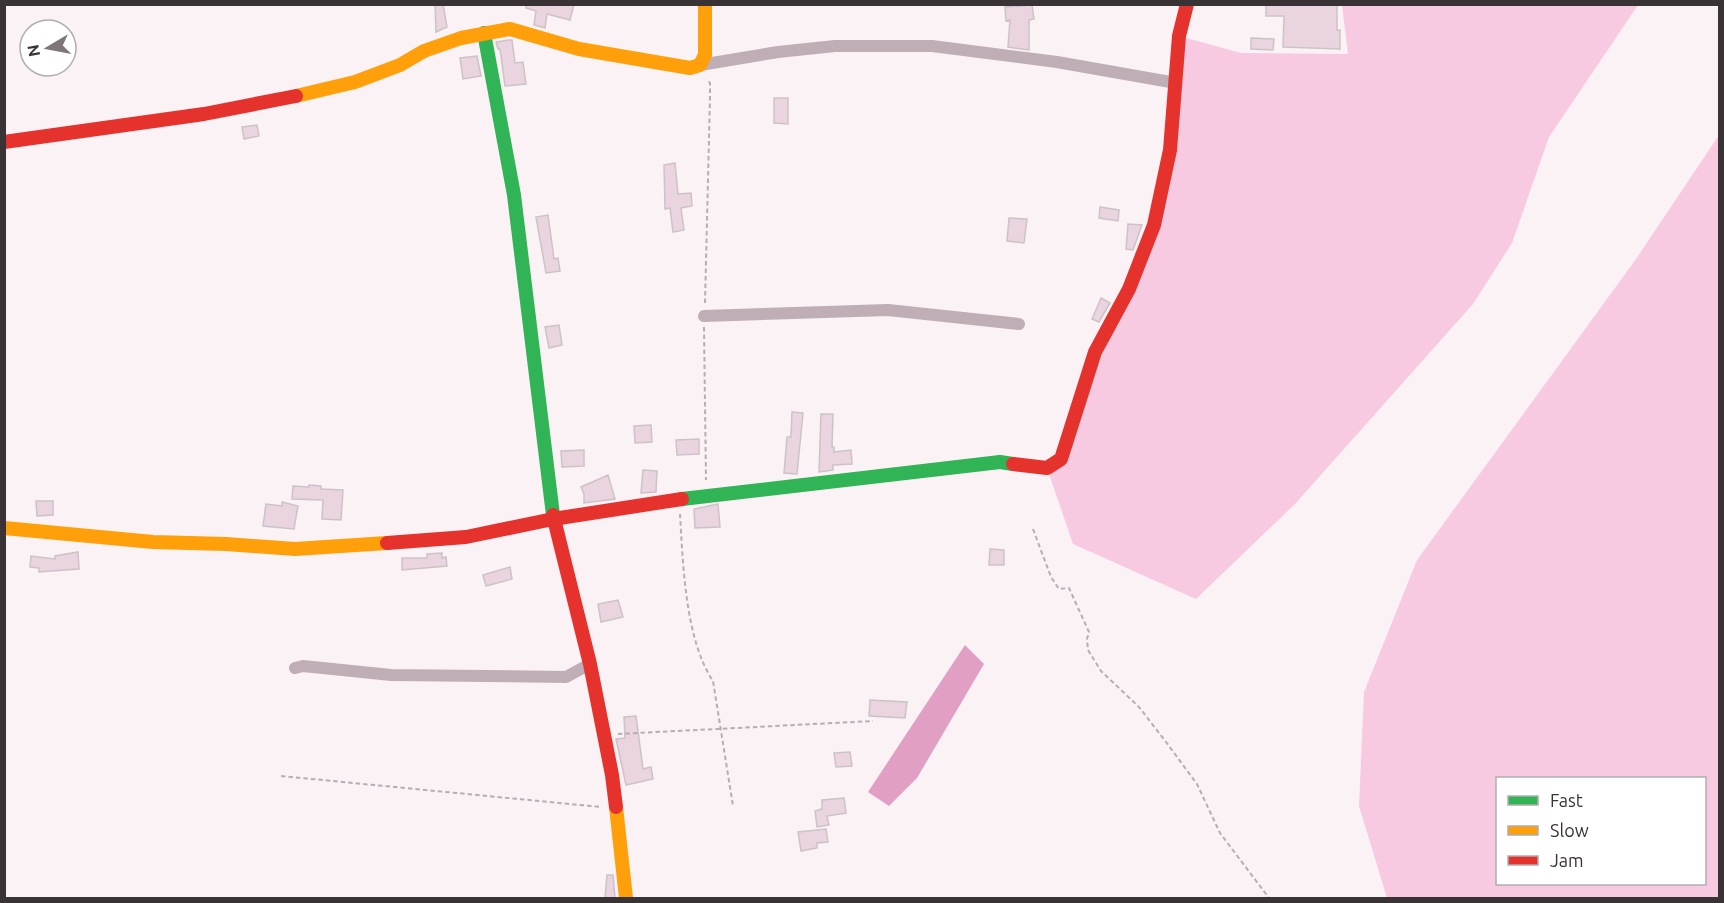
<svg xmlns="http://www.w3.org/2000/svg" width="1724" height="903" font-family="Ubuntu,sans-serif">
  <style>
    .green { fill: #f8cae2; fill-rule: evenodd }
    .water { fill: #e29fc4 }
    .building { fill: #ead4df; stroke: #cbc3c7; stroke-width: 1.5 }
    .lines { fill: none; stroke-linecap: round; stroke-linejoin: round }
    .path { stroke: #baacb4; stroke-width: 2; stroke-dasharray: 4.5 3; stroke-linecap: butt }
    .street { stroke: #c0aeb7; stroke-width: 12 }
    .fast { stroke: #30b455; stroke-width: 14 }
    .slow { stroke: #ff9f0a; stroke-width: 14 }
    .jam { stroke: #e5322d; stroke-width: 14 }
  </style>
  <rect width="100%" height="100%" fill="#fbf2f6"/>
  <!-- green -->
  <path class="green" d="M1342 5H1638L1549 137 1512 243 1473 304 1295 504 1196 599 1073 544 1047 468 1061 458 1154 225 1179 36 1241 53 1348 54Z
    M1719 135V898H1387L1359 806 1364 692 1417 560 1636 259ZM1498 778H1704V884H1498Z"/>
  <!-- water -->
  <path class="water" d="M965 645 984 664 917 778 889 806 868 792Z"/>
  <!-- building -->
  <path class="building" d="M435 4H443L447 27 436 32Z
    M526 4H574L570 20 547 14 545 28 534 25 536 11 526 8Z
    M1266 4H1337V30H1340V49L1283 47 1284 16H1266Z
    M1032 5 1034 19 1029 20V50L1008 47 1010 20 1006 21 1005 7Z
    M1251 38 1274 39 1273 50 1251 49Z
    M509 40H512L515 63 523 62 526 84 505 86 500 49H498L496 42Z
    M477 56 481 76 463 79 460 58Z
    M774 98H788V124L774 123Z
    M257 125 259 136 244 139 242 127Z
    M675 163 678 194 691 193 692 206 681 208 684 230 673 232 670 208 665 209 664 165Z
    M1100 207 1119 210 1118 221 1099 218Z
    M548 215 554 259 558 258 560 271 546 273 536 217Z
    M1009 218 1027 219 1024 243 1007 241Z
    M1128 224 1142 225 1133 250 1126 249Z
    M1101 298 1110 303 1099 322 1092 319Z
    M559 325 562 345 549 348 545 327Z
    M792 412 803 413 797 474 784 473 787 437H791Z
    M821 414H833L832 447H834V452L851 450 852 464 833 465V470L819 472Z
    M651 425 652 442 635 443 634 426Z
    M699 439V454L677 455 676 440Z
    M584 450V466L562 467 561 451Z
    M643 470 657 471 656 492 641 493Z
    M608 475 615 499 584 503V494L581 487Z
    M309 485 321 486V489L343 490 341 520 322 519 323 500 292 499 293 486 309 487Z
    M36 501H53V515L37 516Z
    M282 502 298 506 294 529 263 526 266 504 282 506Z
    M718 504 720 527 695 528 694 509Z
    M990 549 1004 550V565H989Z
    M78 552 79 569 39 572V568L30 567 31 556 55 559V556Z
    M442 553V558L446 557 447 566 402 570V558H427V554Z
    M510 567 512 579 486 586 483 575Z
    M618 600 623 617 601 622 598 604Z
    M870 700 907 702 905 718 869 716Z
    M636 716 643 769 651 767 653 779 626 785 616 739 625 738 624 717Z
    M850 752 852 766 836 767 834 753Z
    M844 798 846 813 827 816 829 825 817 827 815 811 822 809V800Z
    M826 829 828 842 817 843V848L801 851 798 832Z
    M607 875H613L615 898H605Z"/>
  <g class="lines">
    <!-- path -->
    <path class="path" d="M705 303 710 97V83L707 79
      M704 327 706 480
      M680 514C683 564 685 639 713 681L733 806
      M1033 529 1051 577 1059 589 1069 588 1089 632 1087 639 1088 650 1101 671 1139 707 1166 742 1197 784 1220 833 1269 898
      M618 734 873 721
      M281 776 601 807"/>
    <!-- street -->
    <path class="street" d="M700 65 778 52 835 46H932L1057 62 1176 83
      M704 316 888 310 1019 324
      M295 668 303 666 391 675 566 677 590 664"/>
    <!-- fast -->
    <path class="fast" d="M484 33 514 195 553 515
      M682 499 1000 462 1013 464"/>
    <!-- slow -->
    <path class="slow" d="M296 96 355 82 400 65 424 51 461 38 510 29 579 49 690 68 700 65 705 55V4
      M4 528 153 542 226 544 295 549 387 543
      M616 807 626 898"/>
    <!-- jam -->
    <path class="jam" d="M4 142 204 114 296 96
      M1013 464 1047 468 1061 459 1095 352 1129 289 1154 225 1170 150 1179 36 1187 4
      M553 515 590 664 612 775 616 807
      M387 543 466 537 553 519 682 499"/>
  </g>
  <!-- border -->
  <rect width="1724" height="903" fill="none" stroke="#3a3336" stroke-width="12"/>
  <!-- legend -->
  <rect x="1496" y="777" width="210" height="108" fill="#ffffff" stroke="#b0adaf" stroke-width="1.5"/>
  <rect x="1508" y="796" width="30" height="9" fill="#30b455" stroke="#b0adaf" stroke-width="1.5"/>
  <text x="1550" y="807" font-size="18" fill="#3a3336">Fast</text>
  <rect x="1508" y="826" width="30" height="9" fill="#ff9f0a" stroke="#b0adaf" stroke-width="1.5"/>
  <text x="1550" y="837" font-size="18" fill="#3a3336">Slow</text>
  <rect x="1508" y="856" width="30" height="9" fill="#e5322d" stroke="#b0adaf" stroke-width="1.5"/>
  <text x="1550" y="867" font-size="18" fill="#3a3336">Jam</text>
  <!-- north arrow -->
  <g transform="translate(48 48) rotate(260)"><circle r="28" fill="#ffffff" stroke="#b0adaf" stroke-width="1.5"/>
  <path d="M0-4.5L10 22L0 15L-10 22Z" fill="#7e7679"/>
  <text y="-9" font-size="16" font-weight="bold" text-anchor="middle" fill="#3a3336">N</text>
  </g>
</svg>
